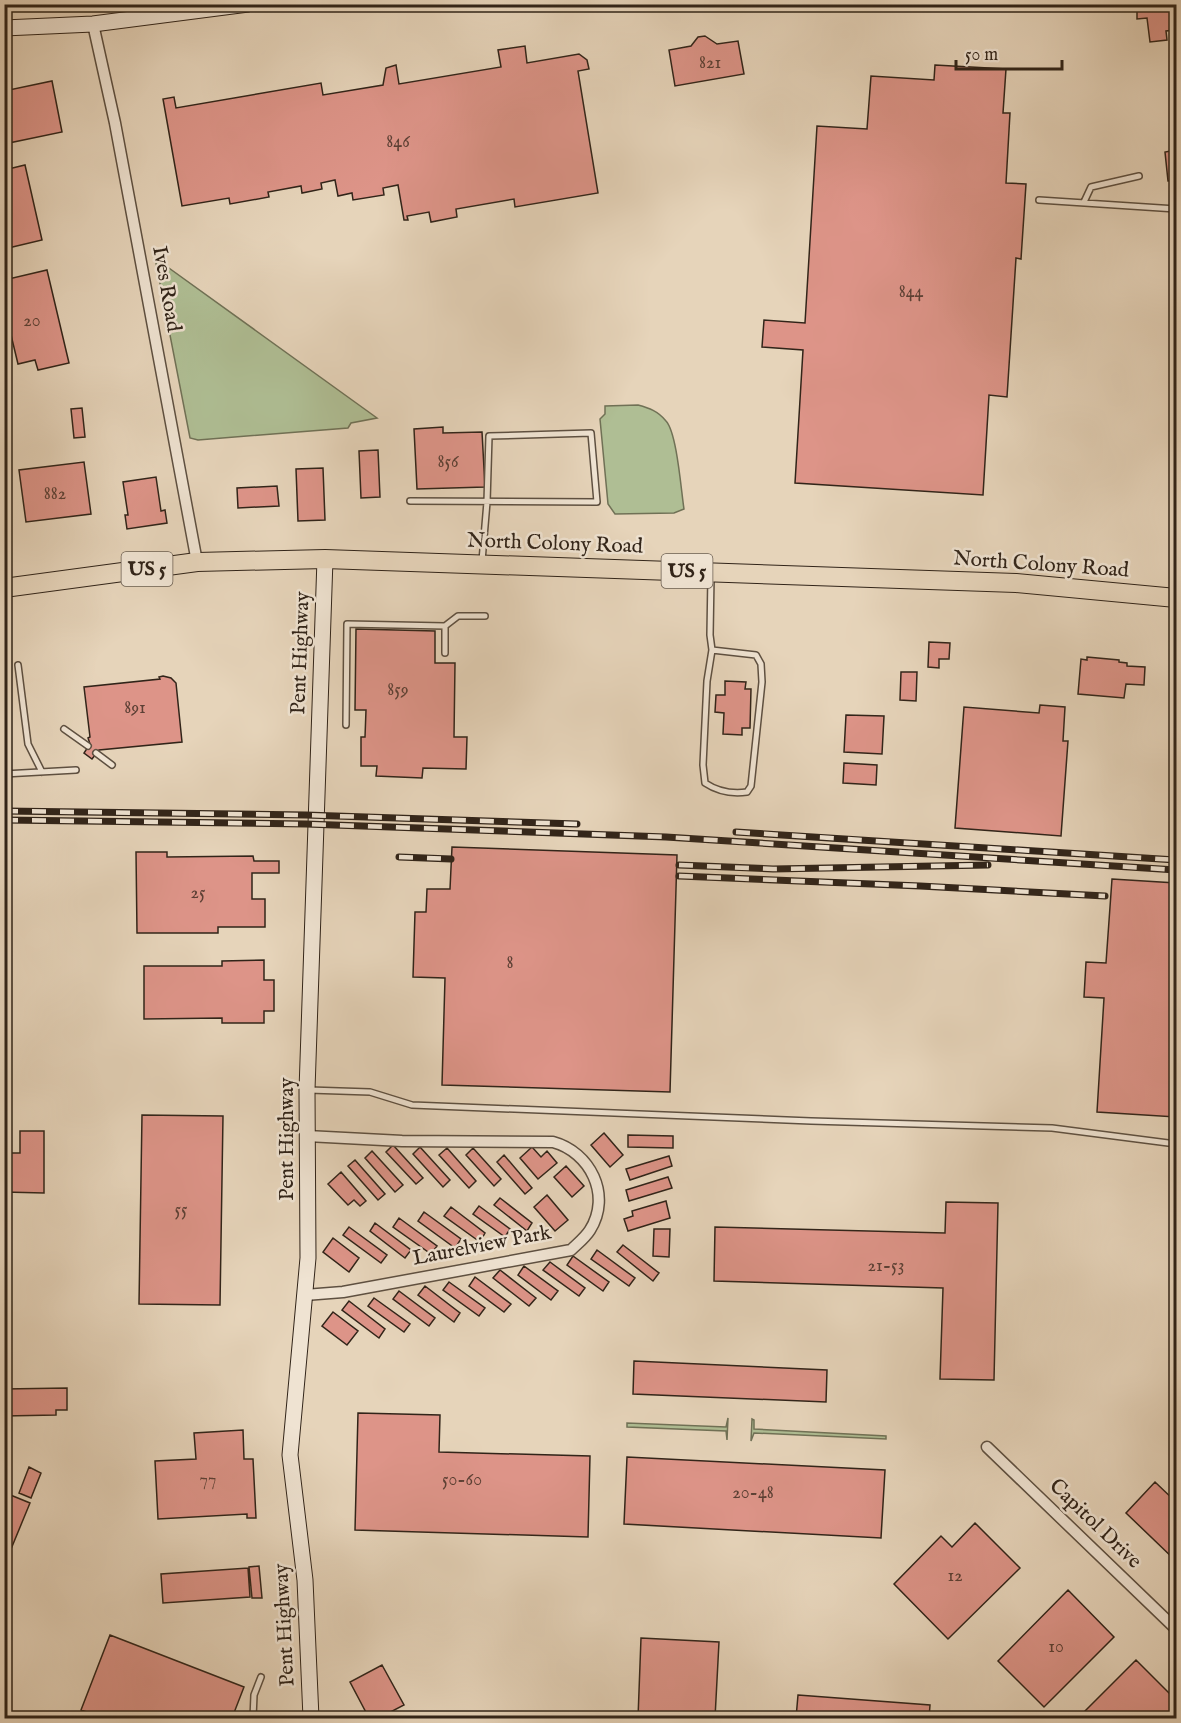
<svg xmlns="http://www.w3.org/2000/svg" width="1181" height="1723" font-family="'IM FELL English',serif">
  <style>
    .green { fill: #afbe94; stroke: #707156; stroke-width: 1.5 }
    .building { fill: #dd9488; stroke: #312419; stroke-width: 1.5 }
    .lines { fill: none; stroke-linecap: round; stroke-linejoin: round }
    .lane-casing { stroke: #5e5041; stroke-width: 8 }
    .street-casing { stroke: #5e5041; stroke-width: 13 }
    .secondary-casing { stroke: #312419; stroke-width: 17 }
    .primary-casing { stroke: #312419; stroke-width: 20 }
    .lane { stroke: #efe3d2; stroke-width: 5 }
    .street { stroke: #efe3d2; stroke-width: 10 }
    .secondary { stroke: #efe3d2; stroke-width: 15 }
    .primary { stroke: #e6d4ba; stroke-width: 18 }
    .rail-casing { stroke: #312419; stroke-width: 7 }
    .rail { stroke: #efe3d2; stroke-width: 4.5; stroke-dasharray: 14; stroke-linecap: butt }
    .labels { text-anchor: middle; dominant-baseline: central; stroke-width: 5; stroke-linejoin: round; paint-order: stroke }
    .number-label { font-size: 18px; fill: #5c4035 }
    .shield { fill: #efe3d2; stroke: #6a5d50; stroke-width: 1.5 }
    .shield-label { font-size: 20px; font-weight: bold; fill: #312419 }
    .street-label { font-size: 21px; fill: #312419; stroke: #efe3d2 }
  </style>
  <rect width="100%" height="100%" fill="#e6d4ba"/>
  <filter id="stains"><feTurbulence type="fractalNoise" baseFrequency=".00333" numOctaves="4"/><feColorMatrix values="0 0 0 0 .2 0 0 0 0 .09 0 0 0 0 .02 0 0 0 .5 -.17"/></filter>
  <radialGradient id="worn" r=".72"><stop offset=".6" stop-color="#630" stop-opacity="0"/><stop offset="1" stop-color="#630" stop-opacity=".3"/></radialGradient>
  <!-- green -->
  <path class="green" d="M155 258 377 418 351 423 348 428 198 440 190 438Z
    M638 405C649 408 658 411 666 421 677 433 681 490 684 509L674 513 615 514 608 504 600 419 605 414V406Z
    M728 1418 727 1440 726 1431 627 1427V1423L726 1427Z
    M752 1419 754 1420V1429L886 1436V1439L754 1433 751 1441Z"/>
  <!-- building -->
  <path class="building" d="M1146 4H1176V30L1166 31 1167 40 1150 42 1147 18 1137 19V9L1146 8Z
    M705 36 717 44 738 41 744 74 675 86 669 50 691 46 698 37Z
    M525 46 527 63 579 54 587 60 589 69 578 71 598 193 515 207 514 199 456 209 457 217 431 222 429 212 407 216 408 220H404L398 185 383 188 384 195 353 200 352 193 338 196 335 180 321 183 322 189 302 193 301 186 268 192 269 197 230 204 229 198 182 206 163 99 174 97 176 108 321 83 323 95 383 85 386 68 396 65 399 84 501 67 498 50Z
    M935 65 1006 69 1003 113H1010L1006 183 1026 184 1021 259 1016 258 1007 397 989 395 983 495 795 483 803 350 762 347 764 320 805 323 817 126 867 129 871 76 934 80Z
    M52 81 62 132 4 144V91Z
    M1176 150V180L1168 181 1165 152Z
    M25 165 42 240 4 249V170Z
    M47 270 69 363 38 370 35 360 18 364 4 306V280Z
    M82 408 85 437 74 438 71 409Z
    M443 427V433L482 432 485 487 417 489 414 429Z
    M378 450 380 497 361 498 359 451Z
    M84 462 91 514 26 522 19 470Z
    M323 468 325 520 298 521 296 469Z
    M156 477 161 511 165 510 167 523 127 529 125 515H128L123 482Z
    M277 486 279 506 238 508 237 488Z
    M356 629 435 631V663H455L454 737H467L466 769 423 768 422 778 376 776 377 766H361V737H365L366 710H355Z
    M929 642 950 643 949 659H939V668L928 667Z
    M1087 657 1119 660V662L1127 663V666L1145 667 1144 685 1126 684 1124 698 1078 694 1081 659 1087 660Z
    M901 672H917L916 701 900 700Z
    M163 676 171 678 176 683 182 742 99 750 92 759 84 753 90 744 88 738 90 737 84 687 160 679 159 677Z
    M725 681 746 682 745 689H751L750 728H742V735L723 734 724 713 715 712 716 695H725Z
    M1040 705 1065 707 1063 741H1068L1061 836 955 828 964 707 1039 713Z
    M846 715 884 716 882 754 844 752Z
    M844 763 877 765 876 785 843 783Z
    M452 847 677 855 670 1092 442 1085 445 978 413 977 415 912H426L427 889H450Z
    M136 852H167V857L253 856 254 861H279V873H252V899H265V927H218V933H137Z
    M1112 879 1176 883V1117L1097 1112 1104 998 1084 997 1086 962 1106 963Z
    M264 960V980H274V1011H264V1023H222V1018L144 1019V966H222V961Z
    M142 1115 223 1116 220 1305 139 1304Z
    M20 1131H44V1193L4 1192V1153H20Z
    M604 1133 623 1155 610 1167 591 1145Z
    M628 1135 673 1136V1148L628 1147Z
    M393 1145 423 1178 416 1184 386 1152Z
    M420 1147 450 1180 443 1187 413 1154Z
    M532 1147 541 1157 547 1151 557 1163 538 1179 520 1158Z
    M447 1148 476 1181 469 1188 439 1155Z
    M473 1148 501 1179 494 1186 466 1155Z
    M372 1151 403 1185 395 1192 365 1158Z
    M504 1155 532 1188 525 1194 497 1162Z
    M669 1156 672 1166 630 1180 626 1169Z
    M355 1160 385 1194 378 1200 348 1166Z
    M566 1166 584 1186 572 1197 554 1177Z
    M341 1172 366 1201 360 1206 354 1200 348 1205 328 1184Z
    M668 1177 672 1188 629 1201 626 1190Z
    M547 1195 568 1220 555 1231 534 1207Z
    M500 1198 532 1223 527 1231 494 1205Z
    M666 1201 670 1218 628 1231 624 1219 633 1216 632 1211Z
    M946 1202 998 1203 994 1380 940 1379 943 1288 714 1281 715 1227 945 1233Z
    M479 1206 510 1229 505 1237 473 1214Z
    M451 1207 485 1233 480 1242 444 1216Z
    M424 1212 461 1239 455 1248 418 1221Z
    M399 1218 437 1246 431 1254 393 1227Z
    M375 1223 411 1250 405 1258 370 1231Z
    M349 1227 387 1255 381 1263 343 1235Z
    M654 1229H670L669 1257 653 1256Z
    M333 1238 359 1258 349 1272 323 1252Z
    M623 1245 659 1273 653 1281 617 1252Z
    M597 1250 635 1278 629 1286 591 1259Z
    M573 1256 609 1282 603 1291 567 1265Z
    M550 1262 585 1288 579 1296 543 1270Z
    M524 1266 558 1291 551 1300 518 1275Z
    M500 1270 536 1298 529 1306 493 1278Z
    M475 1277 511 1304 504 1312 469 1286Z
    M449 1282 485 1308 479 1316 443 1290Z
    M425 1286 460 1313 454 1322 418 1295Z
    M399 1291 435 1318 429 1326 393 1299Z
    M374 1298 410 1324 404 1332 368 1306Z
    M349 1301 385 1329 379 1338 342 1310Z
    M333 1312 358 1331 347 1345 322 1326Z
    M634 1361 827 1370 826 1402 633 1394Z
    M67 1388V1410H56V1415L4 1416V1389Z
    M358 1413 440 1415 439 1452 590 1456 588 1537 355 1530Z
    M243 1430 244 1459H253L256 1518H247V1514L158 1519 155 1461 196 1459 194 1433Z
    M627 1457 885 1470 881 1538 624 1524Z
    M29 1467 41 1473 31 1498 19 1493Z
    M1155 1482 1176 1502V1561L1126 1513Z
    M8 1494 30 1503 4 1566V1502Z
    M975 1523 1020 1568 948 1639 894 1584 941 1536 952 1547Z
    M259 1566 262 1598H252L249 1567Z
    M248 1568 250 1597 163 1603 161 1574Z
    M1068 1590 1114 1637 1044 1707 998 1661Z
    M110 1635 244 1687 232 1718H104L81 1710Z
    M641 1638 719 1642 715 1718H638Z
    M1136 1660 1176 1700V1718H1078Z
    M382 1665 404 1705 379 1718H369L350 1682Z
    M798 1695 930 1705 929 1718H796Z"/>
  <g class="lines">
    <!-- lane casing -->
    <g class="lane-casing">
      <path id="lane" d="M1039 200 1176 209
        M1084 202 1091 187 1139 176
        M410 501 597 502 591 433 489 436 487 502 482 561
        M711 576 710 635 712 650 707 681 703 765 705 783C717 791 732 794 747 792L751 786 762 682 761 664 756 655 712 650
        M445 653V626
        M18 665 28 744 42 772
        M346 725 347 624 445 626 458 616H485
        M64 729 88 746
        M96 753 112 765
        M4 774 76 770
        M309 1090 370 1092 412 1105 811 1121 1052 1128 1176 1144
        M253 1718 254 1695 261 1677"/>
    </g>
    <!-- street casing -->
    <g class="street-casing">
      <path id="street" d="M93 24 115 123 197 562
        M305 1295 343 1292 571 1250C578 1243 585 1238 590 1230 612 1195 590 1152 553 1142L402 1141 307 1136
        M987 1447 1176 1629"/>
    </g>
    <!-- secondary casing -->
    <g class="secondary-casing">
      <path id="secondary" d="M4 28 93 24 248 4
        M311 1718 305 1580 290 1455 308 1258 307 1090 325 559"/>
    </g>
    <!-- primary casing -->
    <g class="primary-casing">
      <path id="primary" d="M4 588 197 562 325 559 1016 583 1176 598"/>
    </g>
    <!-- lane -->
    <use href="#lane" class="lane"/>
    <!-- street -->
    <use href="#street" class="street"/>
    <!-- secondary -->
    <use href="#secondary" class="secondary"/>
    <!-- primary -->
    <use href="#primary" class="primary"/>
    <!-- rail casing -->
    <g class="rail-casing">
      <path id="rail" d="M4 811 306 815 577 824
        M4 820 306 824 666 837 1176 870
        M736 832 1176 860
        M399 857 451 859
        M679 865 773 869 988 865
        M679 876 920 886 1105 896"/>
    </g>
    <!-- rail -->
    <use href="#rail" class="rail"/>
  </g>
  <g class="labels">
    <!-- number labels -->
    <g class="number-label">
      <text x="710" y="63">821</text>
      <text x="398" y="142">846</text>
      <text x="911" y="292">844</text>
      <text x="32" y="321">20</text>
      <text x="448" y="462">856</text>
      <text x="55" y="494">882</text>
      <text x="398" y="690">859</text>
      <text x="135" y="708">891</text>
      <text x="198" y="893">25</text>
      <text x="510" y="963">8</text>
      <text x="181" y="1210">55</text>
      <text x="886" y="1266">21-53</text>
      <text x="208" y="1480">77</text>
      <text x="462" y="1480">50-60</text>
      <text x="753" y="1493">20-48</text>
      <text x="955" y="1576">12</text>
      <text x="1056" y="1647">10</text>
    </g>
    <!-- shield labels -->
    <g class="shield">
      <rect x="121.5" y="552" width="51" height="34" rx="4.5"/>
      <rect x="661.5" y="554" width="51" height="34" rx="4.5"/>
    </g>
    <g class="shield-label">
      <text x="147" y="569">US 5</text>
      <text x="687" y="571">US 5</text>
    </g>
    <!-- street labels -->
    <g class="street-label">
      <text transform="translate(166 289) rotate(80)">Ives Road</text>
      <text transform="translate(555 544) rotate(2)">North Colony Road</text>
      <text transform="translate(1041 565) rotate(4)">North Colony Road</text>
      <text transform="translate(301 653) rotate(-88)">Pent Highway</text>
      <text transform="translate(287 1139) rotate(-90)">Pent Highway</text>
      <text transform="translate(482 1246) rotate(-11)">Laurelview Park</text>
      <text transform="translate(1095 1524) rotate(44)">Capitol Drive</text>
      <text transform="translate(285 1625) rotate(-93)">Pent Highway</text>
    </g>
  </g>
  <!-- margin -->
  <rect width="1181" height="1723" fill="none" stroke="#e6d4ba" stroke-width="24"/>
  <rect x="6" y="6" width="1169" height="1711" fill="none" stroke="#312419" stroke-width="3"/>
  <rect x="12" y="12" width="1157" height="1699" fill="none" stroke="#312419" stroke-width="1.5"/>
  <!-- scale -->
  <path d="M956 60v9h106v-9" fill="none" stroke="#312419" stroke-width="3"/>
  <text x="965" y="60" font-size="18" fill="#312419" stroke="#efe3d2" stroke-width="4.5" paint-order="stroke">50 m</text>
  <rect width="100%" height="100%" filter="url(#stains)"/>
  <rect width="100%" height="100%" fill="url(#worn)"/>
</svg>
